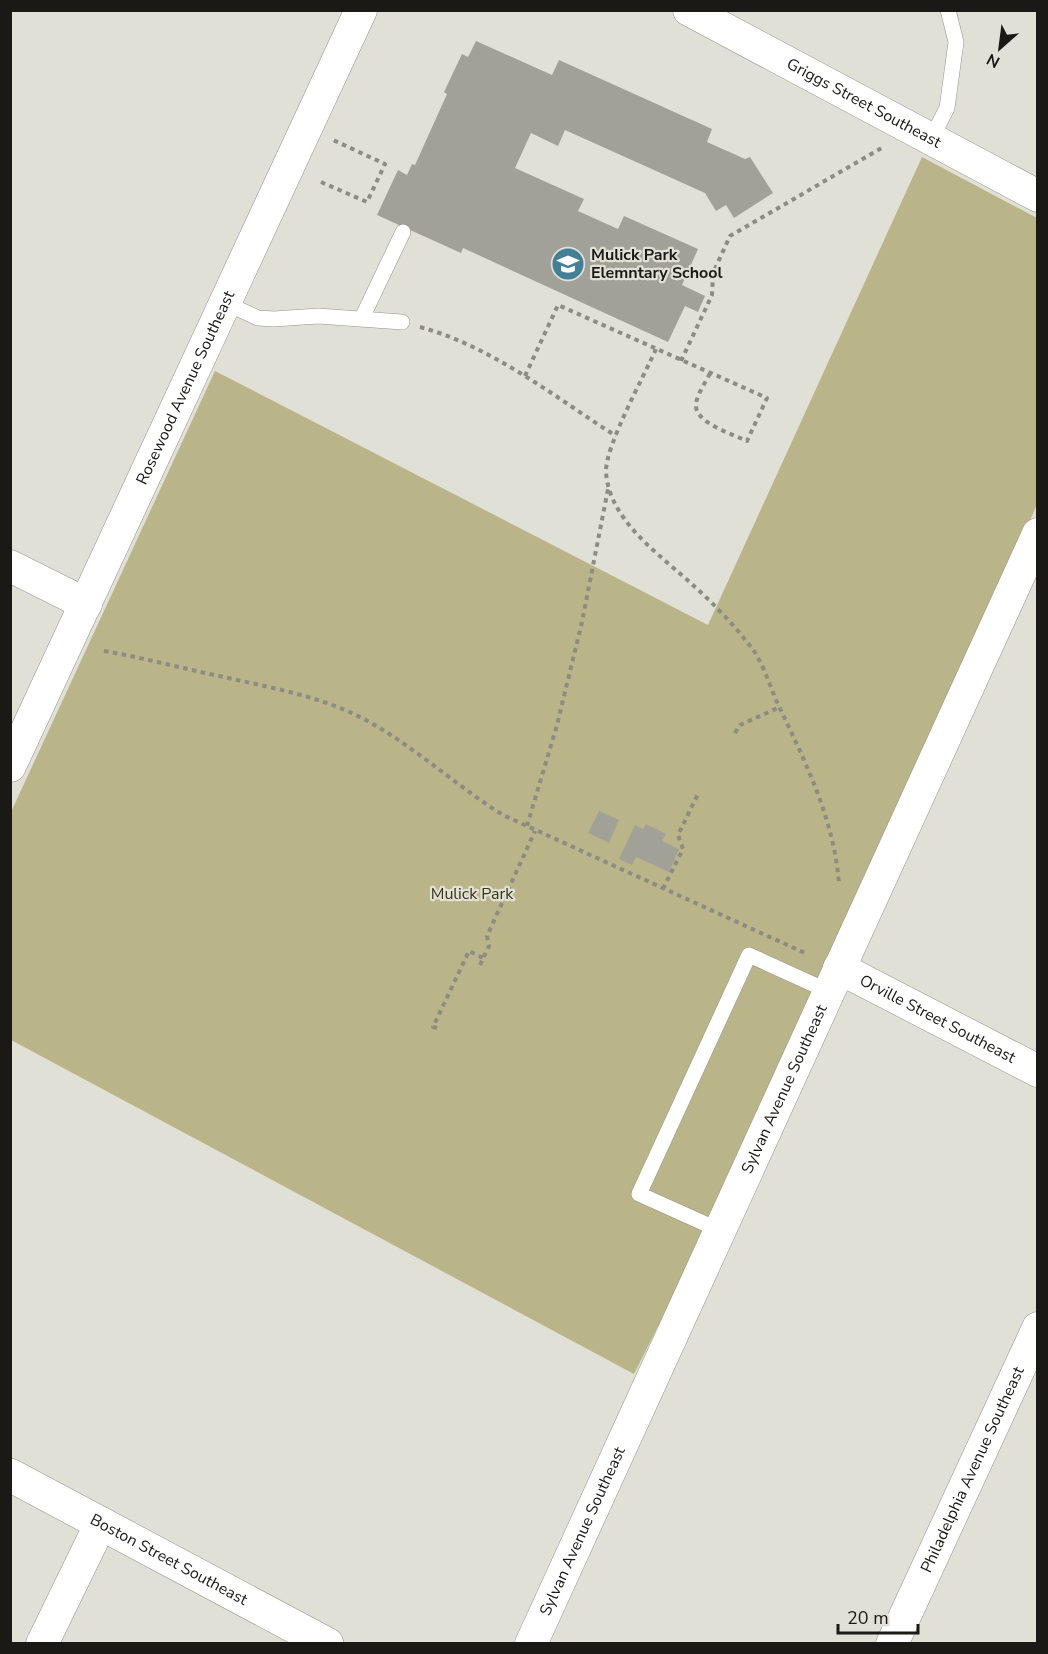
<svg xmlns="http://www.w3.org/2000/svg" width="1048" height="1654" font-family="'Nunito Sans',sans-serif">
  <style>
    .green { fill: #bab489 }
    .building { fill: #a2a198 }
    .lines { fill: none; stroke-linecap: round; stroke-linejoin: round }
    .service-casing { stroke: #94938a; stroke-width: 16 }
    .minor-casing { stroke: #94938a; stroke-width: 33 }
    .tertiary-casing { stroke: #94938a; stroke-width: 34 }
    .path { stroke: #8c8b84; stroke-width: 4; stroke-dasharray: 4.5 4.5; stroke-linecap: butt }
    .service { stroke: #fff; stroke-width: 15 }
    .minor { stroke: #fff; stroke-width: 32 }
    .tertiary { stroke: #fff; stroke-width: 33 }
    .labels { text-anchor: middle; dominant-baseline: central; stroke-width: 4.5; stroke-linejoin: round; paint-order: stroke }
    .street-label { font-size: 16px; fill: #1a1916; stroke: #e1e0d6 }
    .poi-label { font-size: 16px; font-weight: bold; fill: #1a1916; stroke: #e1e0d6; text-anchor: start }
    .park-label { font-size: 16px; fill: #393413; stroke: #e1e0d6 }
  </style>
  <rect width="100%" height="100%" fill="#e1e0d6"/>
  <!-- green -->
  <path class="green" d="M922 157 1037 218V504L855 934 634 1374 11 1040V812L215 371 708 625Z"/>
  <!-- building -->
  <path class="building" d="M476 41 552 75 559 60 712 129 707 142 745 159 750 157 773 193 734 218 726 205 716 211 705 193 565 130 558 146 531 133 515 168 584 199 578 211 618 229 624 216 698 249 682 285 705 296 698 312 685 306 668 342 463 248 461 253 377 215 398 170 407 175 412 164 415 165 447 94 444 92 462 54 468 57Z
    M599 811 619 820 609 843 588 833Z
    M646 824 666 834 662 841 679 849 669 872 636 857 632 865 619 859 635 825 643 829Z"/>
  <g class="lines">
    <!-- service casing -->
    <g class="service-casing">
      <path id="service" d="M931 139 947 108 956 42 948 10
        M225 303 258 318 274 319 318 316 402 322
        M362 318 403 232
        M719 1230 639 1194 749 955 828 991"/>
    </g>
    <!-- minor casing -->
    <g class="minor-casing">
      <g id="minor">
        <path id="s1" d="M689 10 1038 196"/>
        <path d="M10 566 86 604"/>
        <path id="s2" d="M10 766 361 10"/>
        <path id="s3" d="M839 968 1038 1071"/>
        <path d="M42 1644 101 1523"/>
        <path id="s4" d="M531 1644 1038 534"/>
        <path id="s5" d="M892 1644 1038 1328"/>
      </g>
    </g>
    <!-- tertiary casing -->
    <g class="tertiary-casing">
      <g id="tertiary">
        <path id="s6" d="M10 1475 327 1644"/>
      </g>
    </g>
    <!-- path -->
    <path class="path" d="M321 182 367 202 385 164 331 139
      M420 327C491 346 555 397 616 436
      M656 349C644 376 606 445 606 471 608 521 662 556 695 587 715 605 735 626 751 647 762 661 769 683 776 700 804 759 834 818 839 884
      M681 361 712 295 713 273 730 236 885 146
      M525 376 558 305 767 398 747 441C733 434 694 423 696 404 697 394 706 382 710 373
      M104 651C145 658 184 669 224 677 272 688 320 696 364 719 414 746 455 785 503 815L807 954
      M735 733 740 725 780 707
      M527 826 557 725 582 622 608 489
      M663 889 683 849 678 835 699 792
      M480 965 489 946 487 936 535 831
      M437 1028 433 1027 469 951 483 958"/>
    <!-- service -->
    <use href="#service" class="service"/>
    <!-- minor -->
    <use href="#minor" class="minor"/>
    <!-- tertiary -->
    <use href="#tertiary" class="tertiary"/>
  </g>
  <!-- icons -->
  <defs>
    <g id="school-disc" transform="scale(1.725)"><circle r="9.5" fill="#437f96" stroke="#e1e0d6"/><path d="M0-5L7-2L0 1L-7-2ZM-4 1L0 2.5L4 1V4Q0 6-4 4Z" fill="#fff"/></g>
  </defs>
  <g fill-rule="evenodd">
    <use href="#school-disc" x="568" y="264"/>
  </g>
  <g class="labels">
    <!-- street labels -->
    <g class="street-label">
      <text stroke="none"><textPath href="#s1" startOffset="198">Griggs Street Southeast</textPath></text>
      <text stroke="none"><textPath href="#s2" startOffset="417">Rosewood Avenue Southeast</textPath></text>
      <text stroke="none"><textPath href="#s3" startOffset="111">Orville Street Southeast</textPath></text>
      <text stroke="none"><textPath href="#s4" startOffset="610">Sylvan Avenue Southeast</textPath></text>
      <text stroke="none"><textPath href="#s5" startOffset="192">Philadelphia Avenue Southeast</textPath></text>
      <text stroke="none"><textPath href="#s4" startOffset="124">Sylvan Avenue Southeast</textPath></text>
      <text stroke="none"><textPath href="#s6" startOffset="180">Boston Street Southeast</textPath></text>
    </g>
    <!-- poi labels -->
    <g class="poi-label">
      <text x="591" y="255">Mulick Park<tspan x="591" dy="18">Elemntary School</tspan></text>
    </g>
    <!-- park labels -->
    <g class="park-label">
      <text x="472" y="894">Mulick Park</text>
    </g>
  </g>
  <!-- border -->
  <rect width="1048" height="1654" fill="none" stroke="#1a1916" stroke-width="24"/>
  <!-- north arrow -->
  <g transform="translate(1000 48) rotate(208)" stroke="#e1e0d6" stroke-width="4.5" paint-order="stroke">
  <path d="M0-4.5L10 22L0 15L-10 22Z" fill="#1a1916"/>
  <text y="-9" font-size="16" font-weight="bold" text-anchor="middle" fill="#1a1916">N</text>
  </g>
  <!-- scale -->
  <path d="M838 1624v9h80v-9" fill="none" stroke="#1a1916" stroke-width="3"/>
  <text x="847" y="1624" font-size="18" fill="#1a1916" stroke="#e1e0d6" stroke-width="4.5" paint-order="stroke">20 m</text>
</svg>
